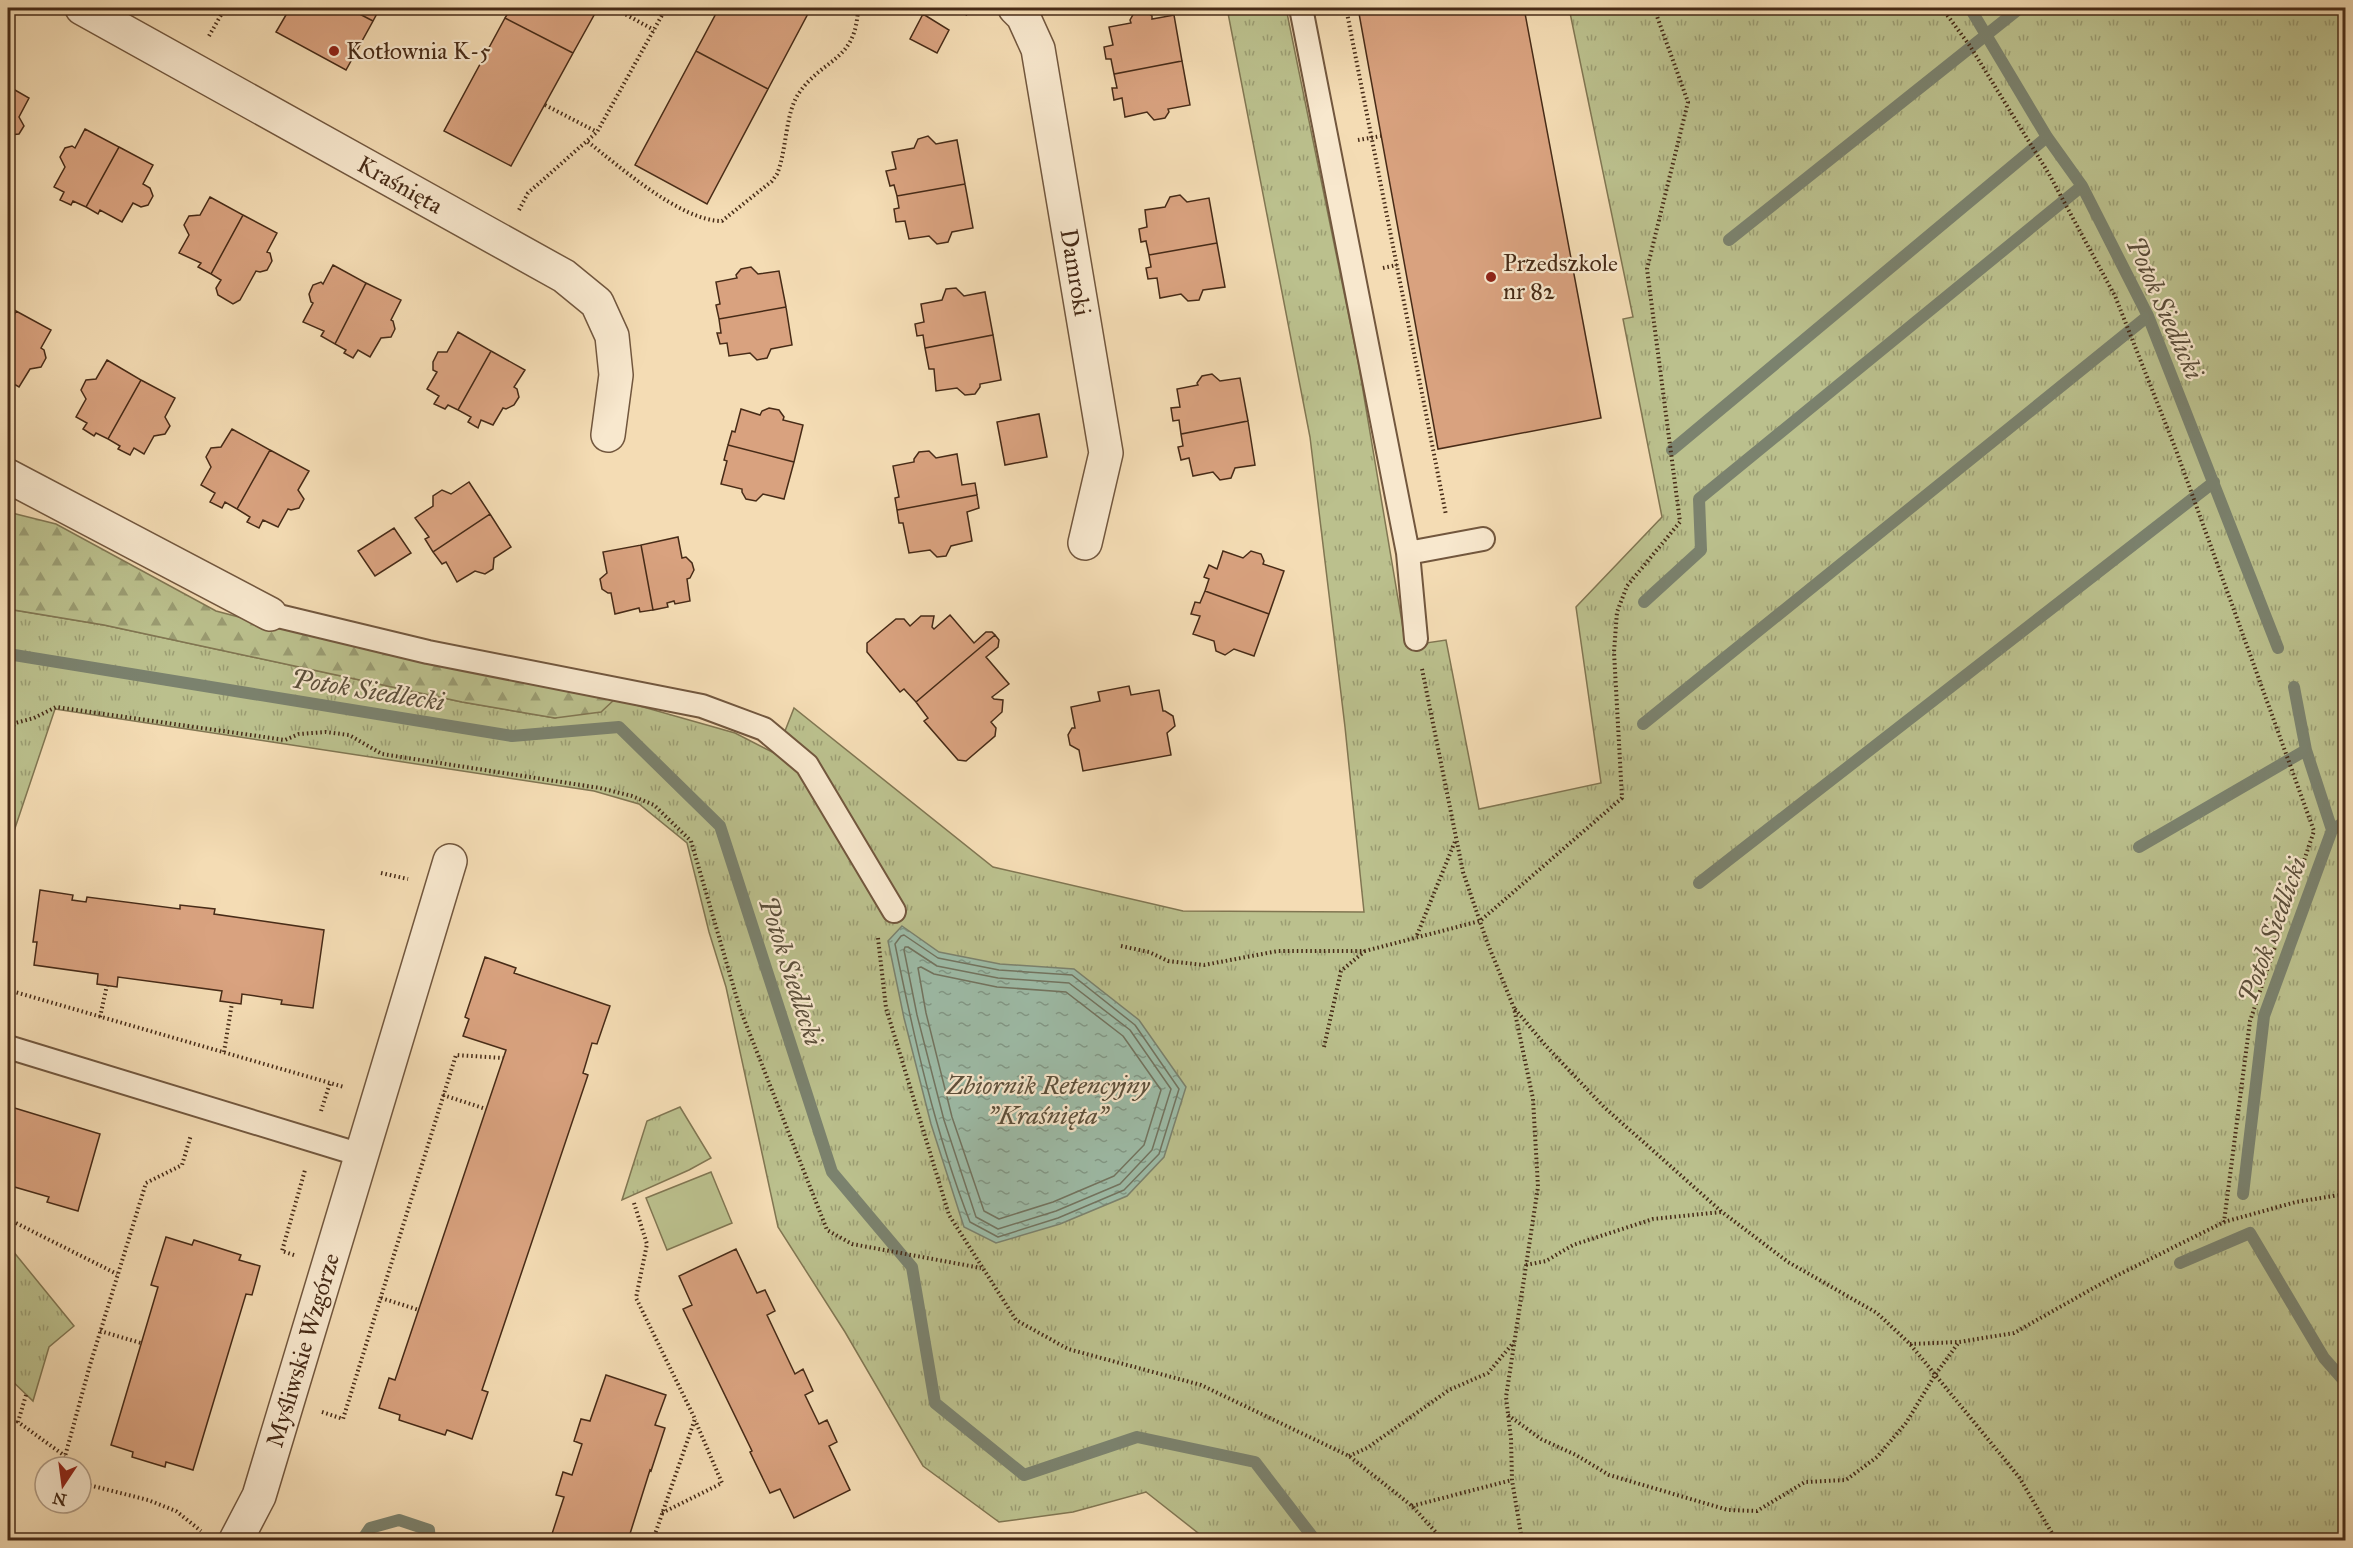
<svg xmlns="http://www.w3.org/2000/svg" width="2353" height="1548" font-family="'IM FELL Great Primer',serif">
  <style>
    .grass { fill: url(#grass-tufts); stroke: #817652; stroke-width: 1.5 }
    .forest { fill: url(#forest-firs); stroke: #817652; stroke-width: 1.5 }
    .garden { fill: #bbc08d; stroke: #817652; stroke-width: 1.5 }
    .water { fill: url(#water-ripples); stroke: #7b826e; stroke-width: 1.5 }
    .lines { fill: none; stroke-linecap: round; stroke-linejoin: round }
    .shore { stroke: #727460; stroke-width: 1.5 }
    .stream { stroke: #7b826e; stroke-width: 12 }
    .building { fill: #d9a27f; stroke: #472b17; stroke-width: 1.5 }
    .service-casing { stroke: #72573e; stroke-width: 26 }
    .minor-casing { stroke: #72573e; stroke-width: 36 }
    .path { stroke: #472b17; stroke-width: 4; stroke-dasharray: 1.5 3; stroke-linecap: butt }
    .service { stroke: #f8e8ce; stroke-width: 22 }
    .minor { stroke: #f8e8ce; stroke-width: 33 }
    .poi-dot { fill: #8f2418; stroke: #f8e8ce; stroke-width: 2 }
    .labels { text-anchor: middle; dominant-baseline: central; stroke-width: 4.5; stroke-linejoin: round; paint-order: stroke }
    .poi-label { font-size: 24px; fill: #472b17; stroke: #f8e8ce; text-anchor: start }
    .street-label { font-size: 24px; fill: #472b17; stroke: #f8e8ce }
    .water-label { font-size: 26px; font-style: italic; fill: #5c4f3b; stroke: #f8e8ce }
  </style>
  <defs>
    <pattern id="grass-tufts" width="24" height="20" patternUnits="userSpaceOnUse" patternTransform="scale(1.5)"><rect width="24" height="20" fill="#bbc08d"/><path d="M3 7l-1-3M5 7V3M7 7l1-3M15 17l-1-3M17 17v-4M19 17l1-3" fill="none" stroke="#9a9c72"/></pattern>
    <pattern id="forest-firs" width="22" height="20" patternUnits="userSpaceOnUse" patternTransform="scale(1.5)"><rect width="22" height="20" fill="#bbc08d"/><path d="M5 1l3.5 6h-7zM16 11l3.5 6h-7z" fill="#9a9c72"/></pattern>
    <pattern id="water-ripples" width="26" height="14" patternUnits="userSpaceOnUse" patternTransform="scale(1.5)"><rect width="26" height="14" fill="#9dbca8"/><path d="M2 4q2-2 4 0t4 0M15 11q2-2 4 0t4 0" fill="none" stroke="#829988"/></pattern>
  </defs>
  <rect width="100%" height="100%" fill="#f4dcb4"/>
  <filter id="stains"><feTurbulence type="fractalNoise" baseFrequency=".00333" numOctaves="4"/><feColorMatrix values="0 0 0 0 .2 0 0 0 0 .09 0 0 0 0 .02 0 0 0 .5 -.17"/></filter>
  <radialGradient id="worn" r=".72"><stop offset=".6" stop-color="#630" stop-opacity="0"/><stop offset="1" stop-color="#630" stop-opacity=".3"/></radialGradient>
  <!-- grass -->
  <path class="grass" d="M1227 8H1286L1358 361 1406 646 1446 640 1479 809 1601 783 1576 607 1662 517 1623 319 1633 317 1569 8H2345V1540H1207L1146 1492 1073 1512 999 1522 923 1466 845 1332 778 1227 726 987 709 932 687 843 639 804 594 791 55 709 8 849V609L104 625 462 702 555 718 615 699 735 733 776 754 794 708 993 867 1183 911 1364 912 1345 727 1310 437Z
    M680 1107 711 1158 689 1170 622 1200 647 1121Z
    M8 1245 74 1326 49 1347 33 1401 8 1377Z"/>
  <!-- forest -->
  <path class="forest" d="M8 512 56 524 216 611 254 621 615 699 601 712 555 718 462 702 104 625 8 609Z"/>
  <!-- garden -->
  <path class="garden" d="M711 1172 732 1223 667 1250 646 1198Z"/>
  <!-- water -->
  <path class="water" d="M902 926 939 952 1000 964 1074 969 1139 1020 1186 1087 1164 1157 1127 1196 1060 1224 996 1243 964 1227 931 1124 904 1018 888 941Z"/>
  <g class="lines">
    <!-- shore -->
    <path class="shore" d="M904 935 938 958 999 970 1072 975 1135 1025 1179 1089 1159 1154 1124 1190 1058 1218 998 1237 970 1222C935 1132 914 1038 895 944L901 936Z
      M905 947H908L937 966 998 978 1069 983 1130 1030 1171 1089 1152 1150 1120 1184 1056 1211 998 1229 976 1217 944 1120 917 1015 904 950Z
      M918 968 921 967 934 974 997 987 1066 992 1123 1036 1161 1090 1144 1145 1114 1176 1053 1202 999 1219 984 1211 952 1117 926 1013Z"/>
    <!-- stream -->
    <path class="stream" d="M1970 8 2047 137 2082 186 2148 316 2278 648
      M1729 240 2020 8
      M1672 450 2047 137
      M1644 602 1701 550 1699 499 2082 186
      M8 654 512 736 619 727 720 826 832 1172 912 1267 935 1403 1024 1475 1137 1437 1255 1462 1315 1540
      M1643 724 2148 316
      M2332 830 2346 821
      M2139 847 2306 750
      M1699 883 2214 482
      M2243 1194 2264 1016 2332 830 2306 750 2294 687
      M2180 1263 2250 1233 2324 1358 2346 1383
      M362 1540 370 1528 399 1520 429 1530 430 1540"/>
  </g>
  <!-- building -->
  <path class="building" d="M290 8H348L373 21 346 70 276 32Z
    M348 8H380L373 21Z
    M511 8H598L573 53 505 18Z
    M719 8H811L768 89 696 51Z
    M1358 8H1524L1601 418 1438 449Z
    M1145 11 1152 16V19L1174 15 1182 61 1114 74 1111 59H1106L1104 47 1113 45 1109 27 1131 23 1130 20 1134 13Z
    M923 14 949 30 937 53 910 39Z
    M505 18 573 53 511 166 444 131Z
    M696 51 768 89 707 204 635 165Z
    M1182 61 1190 105 1168 109 1169 112 1165 118 1154 120 1147 112 1125 117 1122 98 1114 100 1112 88H1117L1114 74Z
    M8 86 29 98 19 117 24 126 19 134 9 135 8 137Z
    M85 129 119 147 86 207 73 201 71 205 60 200 64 192 54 187 65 167 60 157 65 148 72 146 75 148Z
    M928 136 936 144 957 140 965 184 897 196 894 185 890 186 886 171 896 169 892 152 914 148 918 139Z
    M119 147 153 165 143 184 150 188 153 196 148 205 141 207 133 203 122 222 100 210 98 214 86 207Z
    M965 184 973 228 952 232 948 242 937 244 929 236 909 239 905 221 896 222 894 209 899 208 897 196Z
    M1180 195 1187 202 1209 198 1217 243 1149 255 1146 241 1141 242 1139 229 1147 227 1145 210 1165 207 1170 197Z
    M210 197 243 215 211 274 198 267 201 263 179 253 189 235 184 225 189 216 200 215Z
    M243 215 277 233 267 252 270 253 272 261 267 270 260 272 256 271 240 300 233 304 218 295 216 288 221 280 211 274Z
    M1217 243 1225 287 1203 290 1199 300 1188 301 1181 294 1160 298 1157 278 1148 279 1146 268 1151 267 1149 255Z
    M333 265 366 283 335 344 321 336 324 331 303 322 313 303 311 302 309 294 313 285 321 282 323 284Z
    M751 267 758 274 779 271 786 307 719 319 716 305 720 304 716 282 737 278 736 275 741 269Z
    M366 283 401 300 391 320 393 321 395 329 391 337 381 338 370 357 358 350 353 358 344 353 346 350 335 344Z
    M956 288 964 296 985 292 993 335 925 348 923 335 917 336 915 324 924 322 921 304 942 300 946 289Z
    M8 306 16 311 8 328Z
    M786 307 792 345 771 349 767 358 757 360 750 353 729 356 727 343 720 344 717 333H721L719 319Z
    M16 311 51 330 41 348 44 350 46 358 41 367 30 369 19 387 9 381 8 384V328Z
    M458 332 491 351 458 410 448 405 445 409 434 404 439 396 427 389 437 372 433 370V362L438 352H447Z
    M993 335 1001 380 980 384V387L975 394 965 395 957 388 936 391 934 369H929L925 348Z
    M491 351 525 370 514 387 517 389 519 397 514 405 506 409 503 408 493 425 481 420 478 428 468 422 471 417 458 410Z
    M107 360 141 380 108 439 96 433 94 436 83 429 87 423 76 417 86 399 81 390 86 380 96 379Z
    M1212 374 1220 381 1240 378 1248 421 1181 434 1179 420 1173 421 1171 408 1180 407 1177 389 1198 385 1197 383 1202 376Z
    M141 380 175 398 165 417 170 426 165 434 154 436 144 454 134 448 130 455 118 449 120 446 108 439Z
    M769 408 779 410 784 417 783 420 803 425 794 462 728 445 732 431 735 432 741 409 760 415 762 411Z
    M1039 414 1047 457 1005 465 997 422Z
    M1248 421 1255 465 1235 468 1231 478 1220 480 1213 472 1193 476 1189 458 1181 460 1178 447 1183 446 1181 434Z
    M232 429 270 450 237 509 225 502 222 508 210 502 215 493 201 485 211 467 206 457 211 448 221 447Z
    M728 445 794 462 784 499 763 494 756 501 746 499 742 492V489L721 484 727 461 724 460Z
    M270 450 309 471 298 490 304 499 299 508 291 510 288 509 278 527 263 520 259 528 247 522 250 517 237 509Z
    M929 451 936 458 957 454 962 485 975 483 977 495 897 510 895 498 899 497 893 466 914 462V459L919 452Z
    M469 482 490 514 433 552 425 539 429 537 415 518 433 506V496L442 490 451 494Z
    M977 495 979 508 967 512 972 541 951 546 946 556 937 557 930 550 909 553 903 523H899L897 510Z
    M490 514 511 547 494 558 493 569 485 574 475 571 457 582 446 562 442 564 433 552Z
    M394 528 411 553 375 576 358 551Z
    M678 537 682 558 686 557 692 563 694 570 690 578 687 579 690 601 675 604 674 601 667 603 668 607 653 610 641 545Z
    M641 545 653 610 640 612 639 608 615 614 611 593H608L602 589 600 579 607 573 603 552Z
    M1223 551 1243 558 1251 551 1261 554 1264 561 1263 564 1284 571 1269 614 1205 591 1209 579 1204 577 1209 565 1217 569Z
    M1205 591 1269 614 1254 656 1234 649 1225 655 1216 651 1214 641 1193 634 1200 616 1191 614 1195 602 1200 603Z
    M950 615 974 643 986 632H992L995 635 916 702 904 689 900 692 867 652V643L896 619H904L910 626 921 616H934L932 627 934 629Z
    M995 635 999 640 998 647 986 657 1009 684 992 697 994 699 1003 700 1002 712 991 722 996 728 995 736 966 761 958 760 924 721 928 718 916 702Z
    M1129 686 1131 695 1159 690 1163 711H1165L1173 716 1175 726 1167 733 1171 755 1083 771 1079 750 1070 745 1068 735 1072 728H1075L1071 707 1100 701 1098 692Z
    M40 890 73 895 72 900 86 902 87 897 180 909V905L215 909 214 914 324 930 313 1008 281 1004 282 1000 242 994 241 1004 220 1001 222 991 118 977 117 987 97 984 98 974 34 965 37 942H33Z
    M485 957 516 968 514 973 610 1006 597 1044 592 1043 583 1073 588 1075 482 1390 488 1392 472 1439 447 1430 445 1435 399 1420 400 1415 379 1408 389 1378 395 1380 506 1050 463 1036 469 1019 465 1017Z
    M8 1106 100 1134 78 1211 47 1202 49 1197 11 1186 8 1195Z
    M166 1237 192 1245 194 1240 241 1255 239 1260 260 1266 252 1295 246 1294 193 1470 166 1462 165 1467 132 1457 133 1452 111 1445 158 1287 151 1285Z
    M736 1249 757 1293 765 1290 775 1311 767 1315 795 1374 803 1369 813 1391 805 1395 819 1424 827 1420 837 1442 829 1446 850 1490 794 1518 780 1489 770 1493 750 1452 752 1451 683 1309 692 1305 679 1276Z
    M606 1375 666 1395 655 1425 665 1428 651 1471 650 1470 629 1537 628 1536 627 1540H550L564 1497 556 1495 563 1472 572 1475 582 1444 574 1441 581 1419 590 1421Z"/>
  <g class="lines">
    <!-- service casing -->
    <g class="service-casing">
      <path id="service" d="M1301 8 1408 553 1416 639
        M1408 553 1483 539
        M270 614 428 652 702 706 764 729 807 765 894 911
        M8 1047 361 1155"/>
    </g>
    <!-- minor casing -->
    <g class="minor-casing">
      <g id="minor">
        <path id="s1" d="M82 8 564 276 597 303 612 336 616 375 608 435"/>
        <path id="s2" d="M1015 8 1023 16 1038 49 1106 453 1085 543"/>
        <path d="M8 476 270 614"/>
        <path id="s3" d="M236 1540 259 1496 450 861"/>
      </g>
    </g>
    <!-- path -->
    <path class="path" d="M614 8 654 30
      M1346 8 1446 515
      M1942 8 1970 46 2049 174 2115 296 2176 450 2314 831 2250 1021 2224 1222
      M965 15 969 8
      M209 36 225 8
      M545 105 597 132
      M1358 140 1381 136
      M588 142C620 167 681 221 722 221L772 181 777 174C787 150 785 113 799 93 824 57 856 62 858 8
      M519 210 528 193 597 132 666 8
      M1383 268 1397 265
      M1422 669 1463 872 1487 942 1514 1008 1533 1099 1538 1187 1506 1397 1511 1439 1512 1480 1522 1540
      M8 725 34 718 56 707 285 740 299 734 326 732 349 735 382 754 600 788 632 796 654 805 691 841 740 1009 827 1230 852 1244 981 1268
      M8 748 14 723
      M381 873 408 879
      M1417 935 1456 839
      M878 938 886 1008 949 1215 1016 1320 1068 1349 1201 1385 1349 1456 1412 1506 1443 1540
      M1121 946 1149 952 1168 961 1204 965 1278 951H1365L1480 921 1622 798 1614 652 1617 612 1627 586 1680 522 1647 269 1688 102 1654 8
      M8 990 344 1087
      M1515 1009 1546 1046 1604 1107 1722 1212 1788 1262 1877 1313 1910 1344 2019 1477 2056 1540
      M100 1017 107 985
      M1324 1047 1341 971 1365 951
      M224 1052 232 1003
      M443 1095 486 1109
      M321 1111 330 1083
      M634 1203 647 1244 636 1298 695 1419 653 1540
      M8 1219 117 1274
      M294 1255 282 1251 305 1170
      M1526 1265 1546 1261 1573 1245 1653 1219 1721 1212
      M381 1298 419 1310
      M100 1331 141 1343
      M1910 1344 1959 1342 2014 1333 2106 1281 2224 1222 2296 1202 2346 1194
      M26 1395 18 1422 65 1456
      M322 1412 343 1419 456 1055 503 1058
      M1508 1415 1541 1439 1576 1455 1609 1475 1728 1510 1757 1511 1805 1482 1846 1480 1877 1457 1906 1423 1935 1375 1959 1342
      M1349 1456 1367 1448 1449 1390 1488 1373 1514 1342
      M68 1467 64 1460 90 1365 146 1183 182 1165 191 1135
      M81 1483 148 1500 176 1511 201 1531
      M1412 1506 1512 1480
      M662 1513 722 1483 695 1420"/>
    <!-- service -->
    <use href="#service" class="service"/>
    <!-- minor -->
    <use href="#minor" class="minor"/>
  </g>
  <!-- markers -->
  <g class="poi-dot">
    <circle cx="334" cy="51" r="6"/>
    <circle cx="1491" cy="277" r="6"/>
  </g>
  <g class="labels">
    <!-- poi labels -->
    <g class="poi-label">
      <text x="346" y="51">Kotłownia K-5</text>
      <text x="1503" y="263">Przedszkole<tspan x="1503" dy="28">nr 82</tspan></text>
    </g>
    <!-- street labels -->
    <g class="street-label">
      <text stroke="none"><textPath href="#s1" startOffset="364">Kraśnięta</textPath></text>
      <text stroke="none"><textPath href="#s2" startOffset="274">Damroki</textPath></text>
      <text stroke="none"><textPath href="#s3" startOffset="202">Myśliwskie Wzgórze</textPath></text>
    </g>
    <!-- water labels -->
    <g class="water-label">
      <text transform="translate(2165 308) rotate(66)">Potok Siedlicki</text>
      <text transform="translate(368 690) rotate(9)">Potok Siedlecki</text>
      <text transform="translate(2272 930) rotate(-70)">Potok Siedlicki</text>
      <text transform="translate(791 971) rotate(72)">Potok Siedlecki</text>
      <text x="1048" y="1085">Zbiornik Retencyjny<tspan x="1048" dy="30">"Kraśnięta"</tspan></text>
    </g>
  </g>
  <!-- margin -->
  <rect width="2353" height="1548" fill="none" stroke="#f4dcb4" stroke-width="30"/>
  <rect x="9" y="9" width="2335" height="1530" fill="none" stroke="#472b17" stroke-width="3"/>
  <rect x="15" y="15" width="2323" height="1518" fill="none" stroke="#472b17" stroke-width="1.5"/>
  <!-- north arrow -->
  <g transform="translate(63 1485) rotate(193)"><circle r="28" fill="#f8e8ce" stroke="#b19c85" stroke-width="1.5"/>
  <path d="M0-4.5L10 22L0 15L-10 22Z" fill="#8f2418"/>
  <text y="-9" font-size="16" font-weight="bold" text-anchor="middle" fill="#472b17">N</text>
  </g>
  <rect width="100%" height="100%" filter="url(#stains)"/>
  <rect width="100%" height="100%" fill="url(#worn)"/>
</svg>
